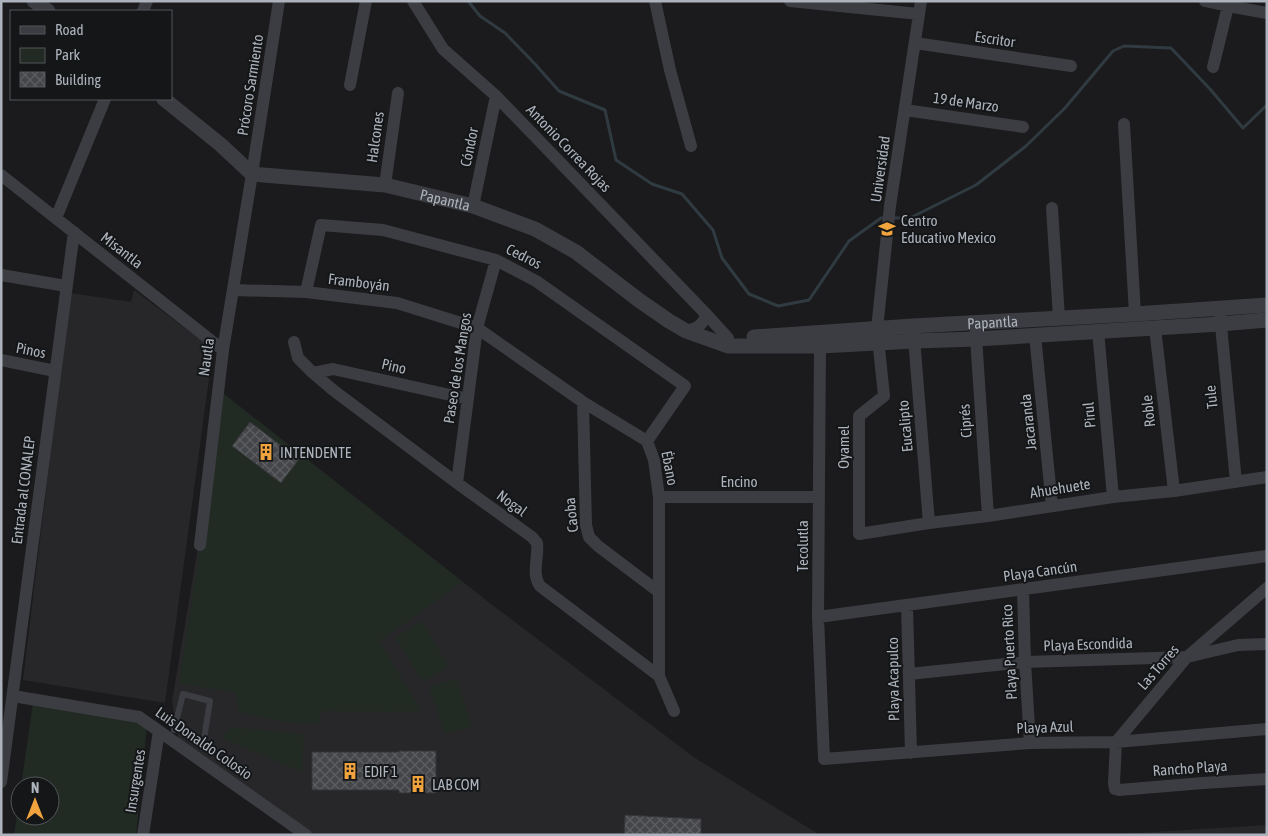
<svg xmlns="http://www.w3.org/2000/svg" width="1268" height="836" font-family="'Asap Condensed',sans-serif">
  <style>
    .built { fill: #27272a }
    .park { fill: #222b23 }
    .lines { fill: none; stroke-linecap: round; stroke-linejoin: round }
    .stream { stroke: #303b41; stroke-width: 3 }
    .building { fill: url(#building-cross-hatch); stroke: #353539 }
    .service { stroke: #3c3d42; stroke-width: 6 }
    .minor { stroke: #3c3d42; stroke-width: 12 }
    .tertiary { stroke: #3c3d42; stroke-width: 15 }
    .labels { text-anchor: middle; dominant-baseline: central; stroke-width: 4; stroke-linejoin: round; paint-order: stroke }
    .street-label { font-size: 15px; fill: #adb3bc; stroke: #151618 }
    .poi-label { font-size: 15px; fill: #adb3bc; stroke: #151618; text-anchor: start }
  </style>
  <defs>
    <pattern id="building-cross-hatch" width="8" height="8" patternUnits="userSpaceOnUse" patternTransform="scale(1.25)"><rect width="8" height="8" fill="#45464a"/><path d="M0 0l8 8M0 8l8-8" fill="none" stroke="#5d5e62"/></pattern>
  </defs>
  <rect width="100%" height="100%" fill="#1b1b1d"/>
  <!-- built -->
  <path class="built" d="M134 290 213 349 165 703 23 680 70 293 131 302Z
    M224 394 491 604 695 758 820 835H313L178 738 172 701Z
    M1267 825V835H1104Z"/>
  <!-- park -->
  <path class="park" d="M224 394 463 582 380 641 421 711 393 712 321 711 319 724 282 722 239 712 236 693 179 683Z
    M422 621 449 667 423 682 395 637Z
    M456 679 472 726 445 734 429 687Z
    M34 696 147 725 136 835H14L20 794V816H50V786H21Z
    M231 727 304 734 302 772 221 738Z"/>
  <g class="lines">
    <!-- stream -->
    <path class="stream" d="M468 1 480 16 505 33 535 64 559 91 605 110 616 160 652 184 682 194 713 230 722 258 749 294 778 306 809 300 849 241 881 218H885
      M891 218H910L976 185 1026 146 1065 108 1113 51 1124 46 1171 48 1210 89 1243 128 1267 105"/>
  </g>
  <!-- building -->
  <path class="building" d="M250 422 299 459 281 483 232 446Z
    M399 751H436V793H399V790H312V752H399Z
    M625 815 701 819V835H624Z"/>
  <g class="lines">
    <!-- service -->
    <path class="service" d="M174 730 183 694 210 701 204 739"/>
    <!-- minor -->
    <path class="minor" d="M413 1 443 49 496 96 707 315 728 338V346
      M655 1 670 70 691 146
      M790 1 919 14
      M921 1 890 206 877 329 884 396 859 416V534L929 523 988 516 1113 497 1174 491 1267 477
      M1205 1 1228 6 1229 1
      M143 11 147 1
      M915 43 1071 66
      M1213 67 1228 6 1267 13
      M350 85 366 1
      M905 110 1023 127
      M1124 124 1135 314
      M1 175 223 350
      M385 185 398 93
      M473 206 496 96
      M1052 208 1059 318
      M56 218 105 99
      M1 275 66 286
      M233 290 306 292 397 303 477 328 583 402 647 441 654 460 659 497V676
      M306 292 321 225 383 230 496 260 536 281 685 386 647 441
      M1220 315 1236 482
      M975 323 988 516
      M913 326 929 523
      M1155 328 1174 491
      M686 331C698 328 701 326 707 315
      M1098 331 1113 497
      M1035 335 1052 506
      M819 338 820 346 818 617 824 759 1030 743 1116 742 1267 729
      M294 342 298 358 313 373 333 390 457 483 532 537 537 543C539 557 531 574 540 586L659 676 674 711
      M1 360 55 371
      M313 373 333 369 468 399
      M583 402 586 525 589 537 598 546 659 592
      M457 483 477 328 496 260
      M659 497H818
      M200 545 223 350 252 174 279 1
      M1267 588 1187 657 1116 742 1114 783 1115 789 1119 790 1203 783 1267 779
      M1023 589 1025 662 1030 743
      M907 605 911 753
      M818 617 1267 556
      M909 674 1025 662 1187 657 1238 645 1267 644
      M13 696 139 717 306 835
      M1 782 74 232
      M143 835 159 731"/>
    <!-- tertiary -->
    <g class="tertiary">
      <path d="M34 1 48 11"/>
      <path id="s1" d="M164 99 221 145 252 174 385 185 473 206 535 229 576 252 640 301 669 321 686 331 728 346H820L915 341 976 339 1220 324 1267 320"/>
      <path id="s2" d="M754 337 913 326 1135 314 1267 305"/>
    </g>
  </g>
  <!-- icons -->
  <defs>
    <g id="school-bare" transform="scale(1.35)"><path d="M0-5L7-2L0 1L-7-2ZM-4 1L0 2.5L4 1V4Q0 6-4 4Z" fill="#f1a33e" stroke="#151618" stroke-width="2.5" paint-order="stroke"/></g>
    <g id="building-bare" transform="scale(1.35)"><path d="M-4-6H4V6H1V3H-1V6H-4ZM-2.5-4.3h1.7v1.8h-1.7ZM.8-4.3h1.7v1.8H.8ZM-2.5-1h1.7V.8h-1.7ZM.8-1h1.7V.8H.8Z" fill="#f1a33e" stroke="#151618" stroke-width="2.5" paint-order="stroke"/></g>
  </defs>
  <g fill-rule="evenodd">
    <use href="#school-bare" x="887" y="229"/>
    <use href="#building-bare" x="266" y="452"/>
    <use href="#building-bare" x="350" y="771"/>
    <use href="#building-bare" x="418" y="784"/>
  </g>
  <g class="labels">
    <!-- street labels -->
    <g class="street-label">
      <text transform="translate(995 39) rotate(8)">Escritor</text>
      <text transform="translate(250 85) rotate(-81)">Prócoro Sarmiento</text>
      <text transform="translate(966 102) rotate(8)">19 de Marzo</text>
      <text transform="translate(375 137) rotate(-82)">Halcones</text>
      <text transform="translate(469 147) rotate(-78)">Cóndor</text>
      <text transform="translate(569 148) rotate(46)">Antonio Correa Rojas</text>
      <text transform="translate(880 169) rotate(-82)">Universidad</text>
      <text stroke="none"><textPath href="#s1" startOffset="311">Papantla</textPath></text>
      <text transform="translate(122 250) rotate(38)">Misantla</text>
      <text transform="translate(524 256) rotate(27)">Cedros</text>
      <text transform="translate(359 282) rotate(7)">Framboyán</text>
      <text stroke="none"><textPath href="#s2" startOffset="239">Papantla</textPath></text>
      <text transform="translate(31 350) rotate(11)">Pinos</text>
      <text transform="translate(206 357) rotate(-82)">Nautla</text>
      <text transform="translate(394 366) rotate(13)">Pino</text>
      <text transform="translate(457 368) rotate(-81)">Paseo de los Mangos</text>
      <text transform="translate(1211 397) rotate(-96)">Tule</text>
      <text transform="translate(1148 411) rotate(-96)">Roble</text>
      <text transform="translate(1089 415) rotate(-95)">Pirul</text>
      <text transform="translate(965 421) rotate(-94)">Ciprés</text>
      <text transform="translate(1028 422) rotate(-96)">Jacaranda</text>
      <text transform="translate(905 426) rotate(-95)">Eucalipto</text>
      <text transform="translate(843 447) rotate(-90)">Oyamel</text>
      <text transform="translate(670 468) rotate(79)">Ébano</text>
      <text x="739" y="481">Encino</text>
      <text transform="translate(1060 488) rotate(-9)">Ahuehuete</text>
      <text transform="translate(23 490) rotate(-83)">Entrada al CONALEP</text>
      <text transform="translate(512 503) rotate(36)">Nogal</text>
      <text transform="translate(571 515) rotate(-96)">Caoba</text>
      <text transform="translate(802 546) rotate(-90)">Tecolutla</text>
      <text transform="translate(1040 571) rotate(-8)">Playa Cancún</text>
      <text transform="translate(1088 644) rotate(-2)">Playa Escondida</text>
      <text transform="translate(1009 652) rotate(-93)">Playa Puerto Rico</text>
      <text transform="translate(1158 667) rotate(-49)">Las Torres</text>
      <text transform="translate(893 679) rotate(-91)">Playa Acapulco</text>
      <text transform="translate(1045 727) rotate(-2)">Playa Azul</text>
      <text transform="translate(204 743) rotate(35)">Luis Donaldo Colosio</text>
      <text transform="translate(1190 768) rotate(-4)">Rancho Playa</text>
      <text transform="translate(135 781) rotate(-81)">Insurgentes</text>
    </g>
    <!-- poi labels -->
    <g class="poi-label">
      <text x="901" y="220">Centro<tspan x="901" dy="17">Educativo Mexico</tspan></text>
      <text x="280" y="452">INTENDENTE</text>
      <text x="364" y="771">EDIF 1</text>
      <text x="432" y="784">LAB COM</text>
    </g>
  </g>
  <!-- border -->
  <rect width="1268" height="836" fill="none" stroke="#adb3bc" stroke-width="5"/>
  <!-- legend -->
  <rect x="10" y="10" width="162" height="90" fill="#151618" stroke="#52555a"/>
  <rect x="20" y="26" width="25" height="8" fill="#3c3d42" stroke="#52555a"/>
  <text x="55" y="35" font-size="15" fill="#adb3bc">Road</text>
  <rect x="20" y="48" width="25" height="15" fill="#222b23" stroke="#52555a"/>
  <text x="55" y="60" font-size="15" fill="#adb3bc">Park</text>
  <rect x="20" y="72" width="25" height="15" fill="url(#building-cross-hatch)" stroke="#52555a"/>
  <text x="55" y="85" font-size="15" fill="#adb3bc">Building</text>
  <!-- north arrow -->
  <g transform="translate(35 801)"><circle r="24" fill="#151618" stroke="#52555a"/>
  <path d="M0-4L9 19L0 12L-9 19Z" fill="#f1a33e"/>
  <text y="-8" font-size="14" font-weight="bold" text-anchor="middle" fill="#adb3bc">N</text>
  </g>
</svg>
